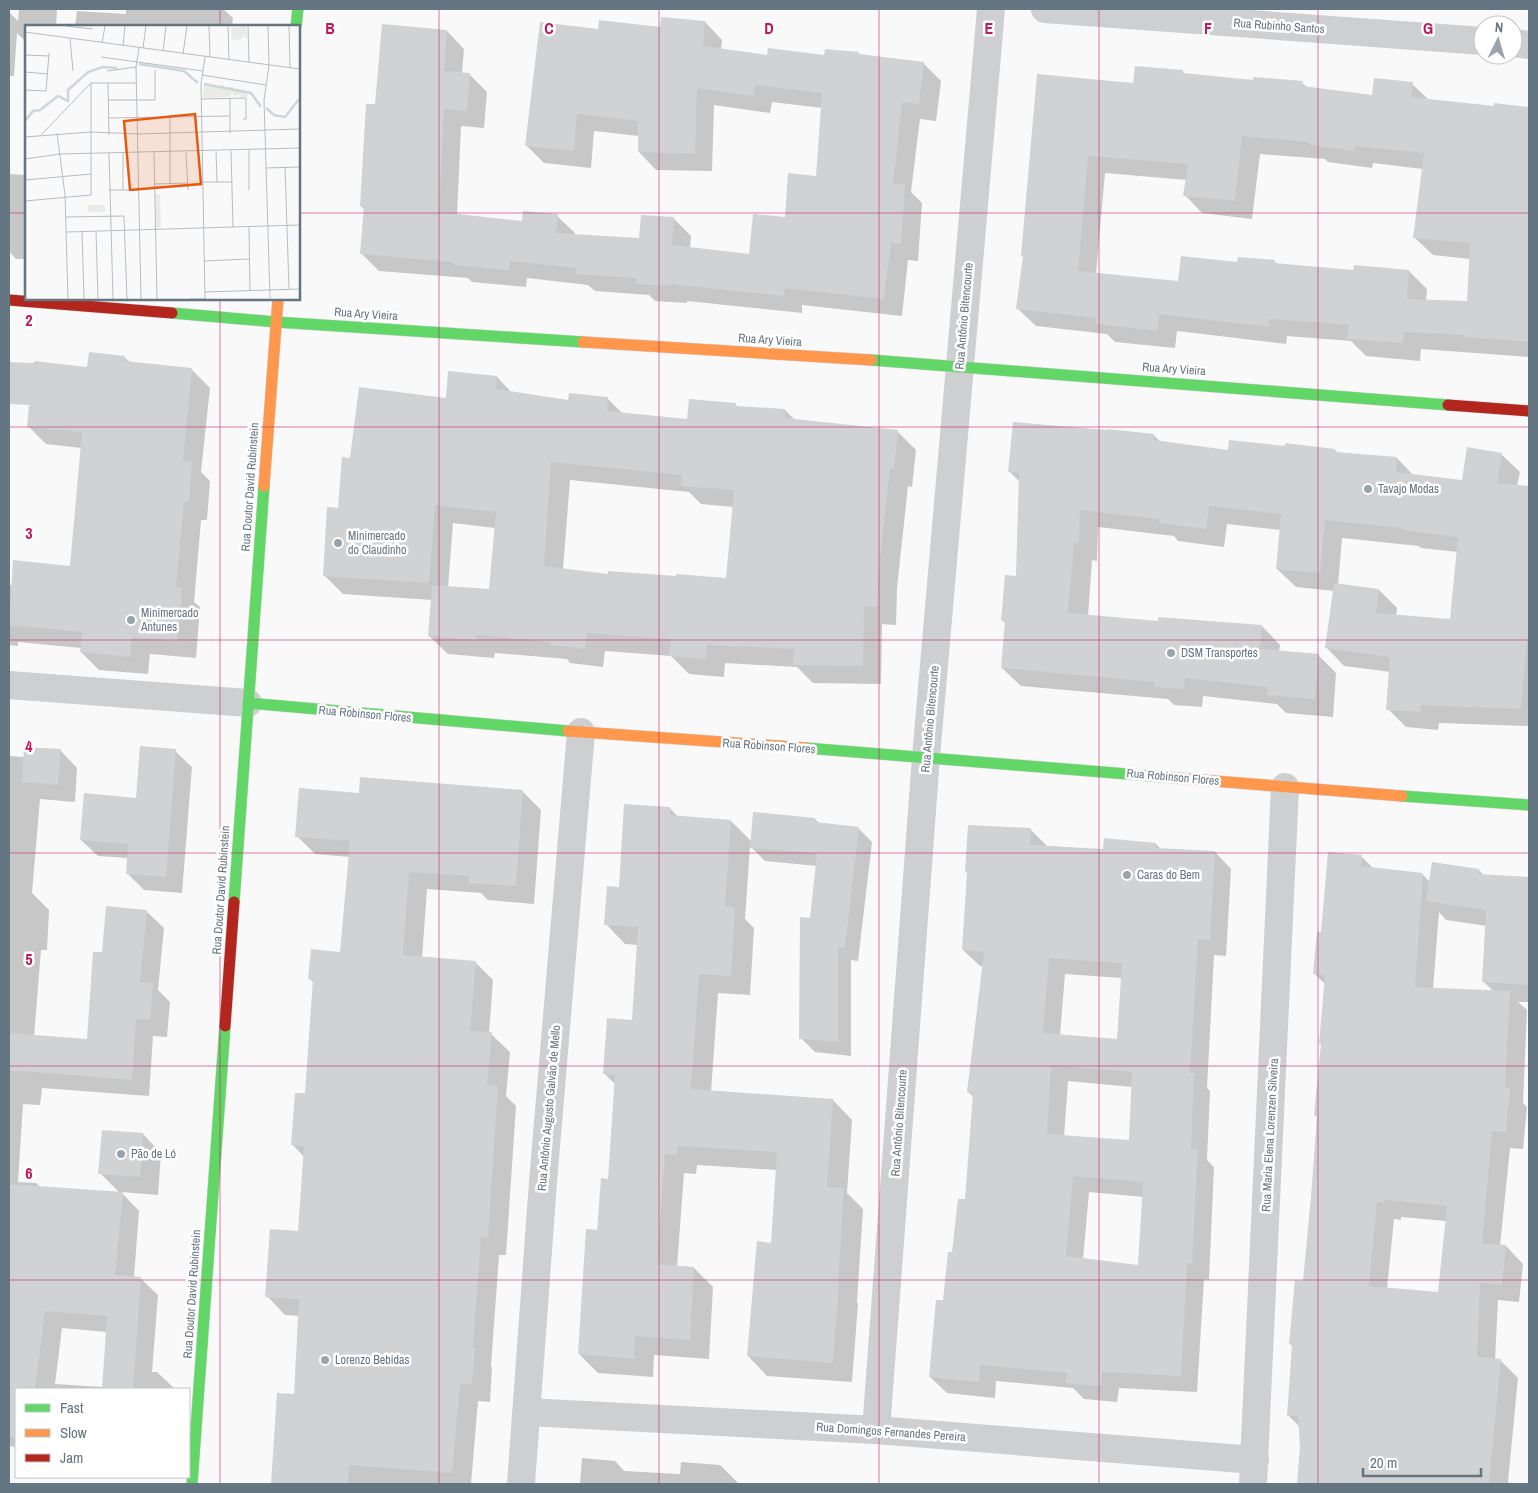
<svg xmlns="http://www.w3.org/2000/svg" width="1538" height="1493" font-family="'Archivo Narrow',sans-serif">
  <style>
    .shadow { fill: #0003; fill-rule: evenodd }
    .building { fill: #d0d2d3; fill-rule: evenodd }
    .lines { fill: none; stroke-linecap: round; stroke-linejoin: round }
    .fast-casing { stroke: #d5d6d7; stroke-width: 12 }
    .slow-casing { stroke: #d5d6d7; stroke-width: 12 }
    .jam-casing { stroke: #d5d6d7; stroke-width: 12 }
    .street { stroke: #cecfd0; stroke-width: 28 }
    .fast { stroke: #63d668; stroke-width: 11 }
    .slow { stroke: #ff974d; stroke-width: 11 }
    .jam { stroke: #b3261e; stroke-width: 11 }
    .grid { fill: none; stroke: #c2185b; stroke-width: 1; stroke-opacity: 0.55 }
    .poi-dot { fill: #99a4ac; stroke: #fff; stroke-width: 2 }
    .labels { text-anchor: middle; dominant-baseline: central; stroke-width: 5; stroke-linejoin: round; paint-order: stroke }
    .street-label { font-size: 12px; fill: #657683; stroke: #fff }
    .poi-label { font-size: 12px; fill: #657683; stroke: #fff; text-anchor: start }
    .inset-river { fill: none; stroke: #ced6d9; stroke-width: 2.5 }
    .inset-road { fill: none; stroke: #b5bdc3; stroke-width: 1 }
    .view { fill: #e8590c; fill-opacity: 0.15; stroke: #e8590c; stroke-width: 2.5 }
    .inset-edge { fill: none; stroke: #657683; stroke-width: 2.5 }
    .grid-label { font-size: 16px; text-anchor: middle; font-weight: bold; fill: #c2185b; stroke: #fff; stroke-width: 5; stroke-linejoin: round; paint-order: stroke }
  </style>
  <rect width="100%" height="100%" fill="#f9f9f9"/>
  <!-- shadow -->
  <path class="shadow" d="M19 9H57L56 26H26V42L17 33 14 76H9V12L18 21Z
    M126 9H223L233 18 232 26H75L77 11 126 14Z
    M705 22 722 40 721 50 769 56H826L858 53 861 55 923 63 941 81 936 121 920 119 911 192 922 203 918 261 908 260 902 316 802 305V313L687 301V303L655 301 649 295 595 291 588 285 527 278 526 287 472 282 468 278 379 271 361 253 365 210 361 206 376 105 447 31 464 49 462 73 469 74 487 92 484 128 461 126 457 215 523 222 557 216 575 233 574 236 640 240 674 219 691 236 690 248 750 255 786 218 817 177 822 108 772 102 770 113 714 105 712 171 656 170 639 152V136L594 131 591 168 544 163 526 145 599 30 661 28Z
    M1182 71 1185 74 1254 82 1302 83 1308 88 1373 96 1412 84 1429 100 1495 108V104L1529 108V357L1421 349 1420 361 1366 356 1351 341 1287 336 1286 344 1177 331 1175 348 1115 342 1107 334 1036 326 1018 309 1024 258 1022 256 1134 84ZM1260 154 1325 159 1328 162 1372 168 1373 163 1423 169 1415 238 1433 255 1471 259 1468 303 1426 301 1427 289 1409 271H1354L1277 264 1274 261 1238 264 1179 283 1096 274 1105 173 1187 180 1185 195 1202 213 1252 219Z
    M9 174 26 175V259H16L9 251Z
    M124 357 131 363 191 369 210 388 201 472 210 481 207 520H201L194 602 200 607 196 658 150 654 148 674 99 670 81 652V648L18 642V646L9 645V585H12L71 567 82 448 46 444 28 426 88 369Z
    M497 377 512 393 569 401 608 399 623 414 688 420 735 404 738 407 785 410 796 421 897 431 916 450 912 487 908 486 897 588 896 625 882 624 881 684 813 683 797 667 725 663 724 677 689 674 671 656 605 651 603 667 570 663 567 659 495 653 494 658 448 654 429 636 432 600 343 594 324 575 352 459 447 399ZM570 480 689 492 701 504 734 507 728 580 609 576 563 570ZM453 523 495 528 490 590 448 587Z
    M1154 435 1161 443 1229 451 1286 447 1335 450 1338 453 1397 458 1414 476 1463 481 1501 454 1520 472 1517 486 1529 487V726L1439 723 1438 730 1406 727 1388 709 1391 672 1344 666 1326 647 1334 591 1296 587 1277 569 1281 530 1227 524 1224 547 1178 541 1174 536 1098 527 1097 561 1092 560 1088 616 1159 622 1262 626 1280 645 1279 652 1318 655 1336 673 1333 717 1286 713 1277 704 1203 696 1202 707 1174 705 1168 699 1021 686 1002 668 1006 624 1002 620 1017 578 1020 482 1010 472ZM1342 538 1419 546 1421 548 1458 552 1451 621 1396 616 1397 608 1379 590 1338 585Z
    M60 750 77 768 75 802 40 799 32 893 49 910 47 950H41L34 1037 88 1041 103 954 146 911 164 928 158 990 170 1002 167 1037 153 1036 149 1096 42 1088 40 1105 23 1104 18 1182 36 1183 40 1187 120 1193 100 1173 143 1134 161 1153 158 1195 121 1192 139 1211 134 1277 140 1278 158 1295 152 1372H157L175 1389H16V1447L9 1446V756L25 757ZM62 1328 107 1332 103 1387 55 1384Z
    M175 751 192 767 182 893 144 890 127 873 128 858 98 856 81 840 137 799Z
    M523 792 541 810 534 904 488 900 481 893 427 889 422 958 475 962 493 980 489 1033 491 1034 510 1052 506 1096 516 1106 506 1255H499L491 1366 492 1367 490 1402 478 1401 471 1484H272L278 1394 295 1395 300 1316 285 1315 267 1296 299 1232 304 1157 292 1144 306 1095 314 983 309 978 341 953 350 857 315 854 297 836 360 794Z
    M670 808 678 817 731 821 752 842 815 819 820 824 858 828 872 842 858 961 851 960V1056L815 1052 801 1038 817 866 765 861 750 846 745 919 754 928 750 995 718 993 711 1092 833 1100 852 1120 847 1193 863 1209 857 1302 858 1304 852 1382 767 1376 748 1356 772 1244 777 1170 697 1165 696 1174 684 1173 677 1267 694 1268 713 1287 709 1359 654 1355 653 1377 598 1373 579 1354 599 1231 609 1180 616 1085 605 1074 633 1021 638 945 625 944 606 924 620 888Z
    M1030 829 1047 846 1104 850 1156 844 1161 849 1215 852 1231 869 1226 956 1214 955 1207 1088 1210 1091 1207 1160 1214 1167 1209 1280 1204 1279 1197 1392 1119 1388 1117 1402 1084 1399 1073 1388 996 1381 995 1398 947 1393 930 1377 953 1253 966 1201 974 1097 968 1092 984 966H980L963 950 968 874 967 872ZM1065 974 1122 978 1119 1041 1060 1035ZM1068 1081 1132 1087 1130 1141 1064 1137ZM1089 1192 1144 1197 1139 1266 1083 1260Z
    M1361 856 1374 869 1422 874 1430 882 1479 870 1484 876 1529 879V1002H1518L1527 1010 1523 1103 1527 1107 1523 1149 1510 1148 1500 1246H1506L1523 1264 1519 1302 1498 1300 1495 1360H1500L1518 1378 1508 1482 1511 1484H1299L1301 1447 1300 1427 1288 1415 1293 1347 1290 1344 1304 1283 1318 1118 1315 1115 1322 1045 1326 985 1314 973 1322 934ZM1439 912 1446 920 1487 926 1484 982 1494 992 1433 989ZM1401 1217 1446 1221 1439 1293 1387 1289 1394 1219 1401 1220Z
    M582 1458 615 1461 624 1471 680 1474 681 1462 720 1465 739 1484H580Z"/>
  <!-- building -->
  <path class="building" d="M661 17 705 21 703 46 767 55 768 48 824 55 825 49 859 52V54L924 62 919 104 902 102 893 184H905L901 244 891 243 884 299 785 288 784 296 670 284 669 286 636 284V278L576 274V268L510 261 509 270 453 265V262L360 254 364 206H360L366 104H375L382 24 447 30 444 71 470 73 467 111 444 109 439 212 522 221 523 211 558 214 556 233 639 238 641 215 674 217 672 245 749 254 753 214 785 217 788 173 816 176 822 93 755 85 753 96 697 88 695 154 638 152V121L577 114 574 151 525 146 540 22 598 29 599 20 660 27Z
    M1135 66 1183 70V73L1253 80V77L1303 81 1302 86 1372 95 1374 78 1413 82 1411 97 1494 106V103L1529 107V342L1465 337V335L1404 332 1403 343 1347 339 1349 325 1269 319V327L1159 314 1158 331 1096 324V318L1016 309 1023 256H1021L1037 74 1133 83ZM1242 136 1309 142V145L1355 151V146L1424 153 1413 238 1470 243 1467 301 1407 299 1409 270 1354 265 1353 270 1274 263 1275 260 1238 257 1237 262 1181 256 1178 281 1078 271 1088 156 1188 164 1183 196 1235 201Z
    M89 352 125 356 124 361 192 368 183 461H192L189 502H184L176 587 182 588 178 641 132 637 130 657 80 652 82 632 9 625 13 560 70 566 82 432 27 427 29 405 9 404V362L34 363V361L87 367Z
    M448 371 497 376 496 389 568 400 569 393 608 397 607 411 687 419 689 399 736 403V406L785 409V418L898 430 894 469 890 468 879 568 877 607 864 606 863 666 793 665 794 649 707 645 706 659 669 656 671 639 587 633 585 649 550 645 551 642 477 635 476 640 428 636 432 585 489 589 496 512 435 505 429 583 323 576 327 507 338 508 342 457 350 458 359 387 446 398ZM551 462 682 475 681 486 734 490 726 578 676 574V576L608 571V574L544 566Z
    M1013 422 1107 430V429L1154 434V440L1228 450 1229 440 1285 446V443L1335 449V452L1397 457 1396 472 1462 480 1467 447 1502 453 1497 483 1529 486V621L1521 709 1421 705 1420 712 1386 710 1390 657 1325 648 1334 583 1379 589 1376 613 1450 619 1458 537 1402 530V528L1325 520 1320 573 1276 569 1281 514 1209 506 1206 529 1159 523V519L1080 510 1079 543H1074L1068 613 1158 621V617L1262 625 1260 649 1319 654 1315 699 1267 695 1268 687 1185 678 1184 689 1154 687V682L1001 668 1005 621H1001L1005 575 1016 576 1019 473 1008 472Z
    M140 746 176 749 166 877 126 874 128 844 80 840 84 793 136 798Z
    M24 747 61 749 58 785 22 782Z
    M360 777 523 790 516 886 469 883V876L409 872 403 955 476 961 470 1031 492 1032 487 1085 498 1086 488 1238 481 1237 473 1348H475L472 1384H460L452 1473 349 1465 348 1484H271L277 1393 294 1394 299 1299 265 1297 270 1229 298 1231 304 1146 291 1145 295 1093H305L313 979H308L311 949 340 952 350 841 295 837 299 788 359 793Z
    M624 804 670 807V815L731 820 725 906 735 908 731 976 699 974 691 1089 833 1099 827 1187 844 1188 838 1283H839L833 1363 747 1356 757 1241 771 1243 777 1152 678 1146 677 1155 665 1154 657 1264 694 1267 690 1340 635 1336 634 1359 578 1354 586 1229 597 1230 601 1178 608 1179 615 1075 603 1074 607 1018 632 1020 638 927 604 925 607 886 619 887Z
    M753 812 815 818V822L859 827 845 948 838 947V1042L799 1039 800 917 810 918 817 853 750 848Z
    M968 825 1031 828 1030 845 1103 849 1104 838 1156 843V848L1215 851 1210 940 1198 939 1190 1073H1194L1191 1149H1198L1192 1264 1187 1263 1181 1376 1102 1372 1101 1386 1066 1383 1067 1373 980 1365 979 1382 929 1377 936 1300H943L948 1252H952L958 1199H965L973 1093 967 1092 984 952 962 950 967 872H965ZM1049 958 1122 963 1117 1039 1043 1033ZM1051 1065 1132 1072 1129 1140 1047 1134ZM1073 1176 1143 1182 1138 1265 1066 1256Z
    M1328 852 1362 855 1361 866 1423 873 1415 987 1510 991 1505 1088H1510L1506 1132 1492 1131 1482 1243 1506 1245 1502 1285 1480 1283 1477 1357 1501 1359 1489 1484H1297L1300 1447 1298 1416H1287L1292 1345 1289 1344 1295 1280 1303 1281 1311 1197 1317 1116 1314 1115 1321 1044H1319L1325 975 1313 974 1317 932H1321ZM1384 1200 1447 1206 1438 1292 1369 1286 1377 1202 1384 1203Z
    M1432 862 1479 869 1478 874 1529 877V985L1482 982 1486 910 1426 901Z
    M106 906 147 910 140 982 153 983 150 1020 136 1019 132 1080 9 1070V1033L87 1039 93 952H102Z
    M102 1130 143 1133 140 1177 98 1174Z
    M9 1184 123 1192 115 1275 141 1277 133 1389H102L107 1316 45 1311 35 1389H16V1437L9 1436Z"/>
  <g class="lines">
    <!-- fast casing -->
    <g class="fast-casing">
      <path id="fast" d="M296 26 298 9
        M172 313 276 322 583 342
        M871 360 1448 405
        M248 703 568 731
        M806 748 1164 777
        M1402 796 1529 805
        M234 902 264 486
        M192 1484 225 1026"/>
    </g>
    <!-- slow casing -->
    <g class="slow-casing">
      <path id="slow" d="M583 342 871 360
        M264 486 278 299
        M568 731 806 748
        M1164 777 1402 796"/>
    </g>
    <!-- jam casing -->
    <g class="jam-casing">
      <path id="jam" d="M9 300 172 313
        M1448 405 1529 411
        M225 1026 234 902"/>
    </g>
    <!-- street -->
    <path class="street" d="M1045 9 1483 41
      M1513 43 1529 45
      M9 685 248 703
      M527 1412 876 1430 1255 1460
      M876 1430 926 757 991 9
      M521 1484 543 1182 581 732
      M1253 1484 1285 787"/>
    <!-- fast -->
    <use href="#fast" class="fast"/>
    <!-- slow -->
    <use href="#slow" class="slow"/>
    <!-- jam -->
    <use href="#jam" class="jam"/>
  </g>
  <!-- grid -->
  <path class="grid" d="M220 9V26M439 9V1484M659 9V1484M879 9V1484M1099 9V1484M1318 9V1484M9 213H26M299 213H1529M220 299V1484M9 427H1529M9 640H1529M9 853H1529M9 1066H1529M9 1280H1529"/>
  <!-- markers -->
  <g class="poi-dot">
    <circle cx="1368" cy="489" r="5"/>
    <circle cx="338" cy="543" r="5"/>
    <circle cx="131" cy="620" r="5"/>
    <circle cx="1171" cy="653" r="5"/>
    <circle cx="1127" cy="875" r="5"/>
    <circle cx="121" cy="1154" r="5"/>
    <circle cx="325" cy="1360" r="5"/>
  </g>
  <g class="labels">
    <!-- street labels -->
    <g class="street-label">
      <text transform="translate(1279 26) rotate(4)">Rua Rubinho Santos</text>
      <text transform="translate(366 314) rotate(4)">Rua Ary Vieira</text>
      <text transform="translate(964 316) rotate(-85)">Rua Antônio Bitencourte</text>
      <text transform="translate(770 340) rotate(4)">Rua Ary Vieira</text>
      <text transform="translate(1174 369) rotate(4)">Rua Ary Vieira</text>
      <text transform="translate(250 487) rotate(-86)">Rua Doutor David Rubinstein</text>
      <text transform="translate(365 714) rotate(5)">Rua Robinson Flores</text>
      <text transform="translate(930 719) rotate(-85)">Rua Antônio Bitencourte</text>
      <text transform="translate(769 746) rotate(4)">Rua Robinson Flores</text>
      <text transform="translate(1173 777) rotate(5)">Rua Robinson Flores</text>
      <text transform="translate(221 890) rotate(-86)">Rua Doutor David Rubinstein</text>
      <text transform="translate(549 1108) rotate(-85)">Rua Antônio Augusto Galvão de Mello</text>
      <text transform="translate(899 1123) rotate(-86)">Rua Antônio Bitencourte</text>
      <text transform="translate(1270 1135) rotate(-87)">Rua Maria Elena Lorenzen Silveira</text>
      <text transform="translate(192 1294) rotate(-86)">Rua Doutor David Rubinstein</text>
      <text transform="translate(891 1432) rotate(4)">Rua Domingos Fernandes Pereira</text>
    </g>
    <!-- poi labels -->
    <g class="poi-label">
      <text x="1378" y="489">Tavajo Modas</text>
      <text x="348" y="536">Minimercado<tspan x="348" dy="14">do Claudinho</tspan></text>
      <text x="141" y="613">Minimercado<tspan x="141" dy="14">Antunes</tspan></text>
      <text x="1181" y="653">DSM Transportes</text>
      <text x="1137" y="875">Caras do Bem</text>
      <text x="131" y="1154">Pão de Ló</text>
      <text x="335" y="1360">Lorenzo Bebidas</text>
    </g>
  </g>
  <!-- overview -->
  <g transform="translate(25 25)">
    <rect width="275" height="275" fill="#f9f9f9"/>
    <path d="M221 1 222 14 218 9 217 14 207 15 206 3ZM179 58 194 62 197 59 200 63 208 61V65H217L224 71 217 73 213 69 209 72 207 67 205 72 178 73ZM130 169H135L136 202H131ZM63 180H80V187H63Z" fill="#e8ebe6"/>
    <path class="inset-river" d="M114 39 159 46 173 58M179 59 226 68 236 82M241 83 249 90 260 92 275 73M0 96 8 86 15 85 33 71 43 76V65L63 47 78 42 92 43"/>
    <path class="inset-road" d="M41 1 68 4M184 1 185 32M203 1 204 35M223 1 224 37M243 1 244 40 239 75 245 273M264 1 265 43M0 7 275 44M45 13 48 46M77 18 80 1M98 21 100 1M114 23 111 42 116 274M118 23 121 1M138 26 141 1M158 29 162 1M0 30 24 31M76 32 178 46M82 46 111 42M0 47 23 49M177 50 241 60M83 58 84 110M0 65 21 66 24 28M176 74 221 73V94H218M83 75H130V45M145 92V158M84 93 205 91M32 108 40 170 43 274M205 108V73M16 110 66 58H112M0 112 66 107 113 109 275 104M224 125V165M191 126 192 157M206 126 208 202M98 127V165M129 127 132 274M161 127 163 165M84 128 88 274M0 134 35 129 275 123M260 142 264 264M241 143 275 142M0 155 66 149M177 157H207M129 159 163 158M84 165H114M0 176 66 170V58M41 192 99 191 102 274M224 202 225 266M57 206 59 274M71 206 73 274M42 207 275 200M179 236 224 234M180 267 275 264M164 274H180L176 59 180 32"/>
    <path class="view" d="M170 89 176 159 105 165 99 96Z"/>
    <rect width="275" height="275" class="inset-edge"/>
  </g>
  <g class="grid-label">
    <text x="330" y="34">B</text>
    <text x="549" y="34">C</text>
    <text x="769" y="34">D</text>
    <text x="989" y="34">E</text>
    <text x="1208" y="34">F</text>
    <text x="1428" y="34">G</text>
    <text x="29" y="326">2</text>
    <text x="29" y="539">3</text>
    <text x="29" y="752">4</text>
    <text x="29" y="965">5</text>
    <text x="29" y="1179">6</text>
  </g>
  <!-- border -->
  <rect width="1538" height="1493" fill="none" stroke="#657683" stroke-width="20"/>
  <!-- legend -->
  <rect x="15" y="1388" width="175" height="90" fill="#ffffff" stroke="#c1c8cd"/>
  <rect x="25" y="1404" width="25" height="8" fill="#63d668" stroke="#c1c8cd"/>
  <text x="60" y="1413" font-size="15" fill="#657683">Fast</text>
  <rect x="25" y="1429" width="25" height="8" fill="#ff974d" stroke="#c1c8cd"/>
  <text x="60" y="1438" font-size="15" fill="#657683">Slow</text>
  <rect x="25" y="1454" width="25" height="8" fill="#b3261e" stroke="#c1c8cd"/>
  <text x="60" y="1463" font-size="15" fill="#657683">Jam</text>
  <!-- north arrow -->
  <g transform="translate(1498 40) rotate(5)"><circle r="24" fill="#ffffff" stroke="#c1c8cd"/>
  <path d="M0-4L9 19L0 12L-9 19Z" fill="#99a4ac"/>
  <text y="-8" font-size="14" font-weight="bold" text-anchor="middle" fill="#657683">N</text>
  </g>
  <!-- scale -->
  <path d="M1363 1468v8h118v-8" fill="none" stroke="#657683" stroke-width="2.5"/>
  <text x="1370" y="1468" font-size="15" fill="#657683" stroke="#ffffff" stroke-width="4" paint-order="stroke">20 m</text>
</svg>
